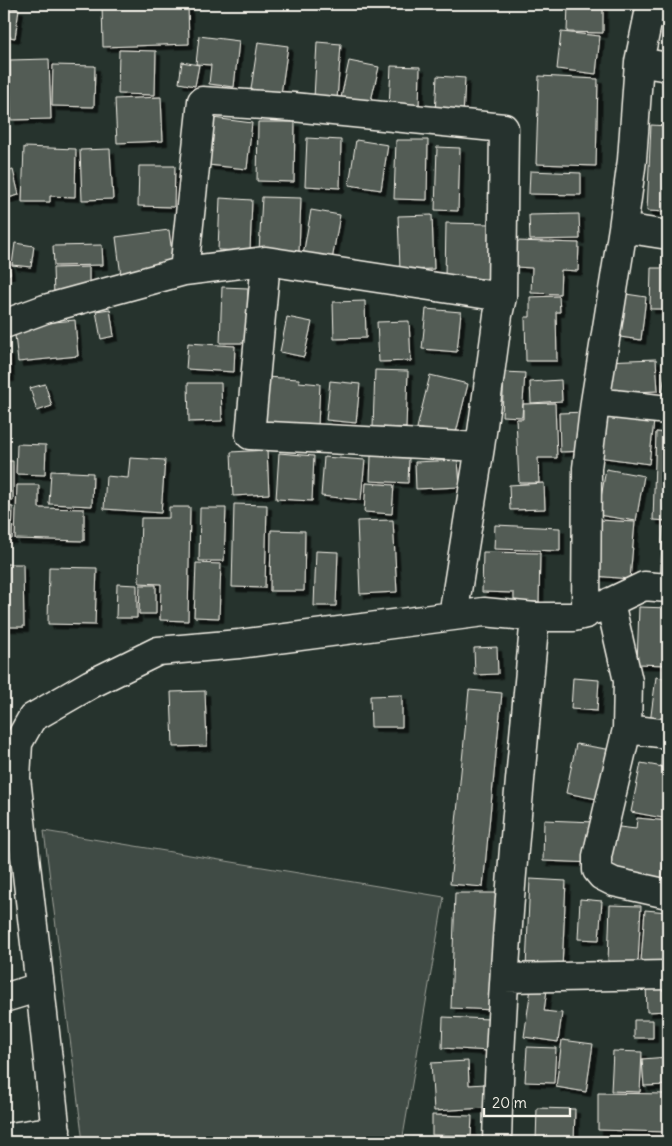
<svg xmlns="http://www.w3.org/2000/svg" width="672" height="1146" font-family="Delius,sans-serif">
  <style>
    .green { fill: #414b45; stroke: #9a9e96 }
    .building { fill: #525c55; stroke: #f4f1e8; filter: url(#shadow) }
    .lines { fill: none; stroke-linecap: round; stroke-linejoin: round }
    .minor-casing { stroke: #f4f1e8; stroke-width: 31 }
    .minor { stroke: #26332d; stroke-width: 28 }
  </style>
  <defs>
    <filter id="shadow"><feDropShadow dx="4.5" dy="4.5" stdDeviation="0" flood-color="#0009"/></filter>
  </defs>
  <rect width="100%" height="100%" fill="#26332d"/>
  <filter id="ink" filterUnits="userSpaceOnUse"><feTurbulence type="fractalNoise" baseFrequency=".02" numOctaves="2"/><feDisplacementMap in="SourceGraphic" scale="10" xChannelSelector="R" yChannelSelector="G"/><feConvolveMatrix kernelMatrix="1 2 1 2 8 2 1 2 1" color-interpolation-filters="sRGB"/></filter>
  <g filter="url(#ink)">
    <!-- green -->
    <path class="green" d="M44 831 444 897 402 1142H83Z"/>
    <!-- building -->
    <path class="building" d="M102 4H188L189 44 103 47Z
      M568 4H603V33L567 32Z
      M4 7 19 9 15 38 4 36Z
      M561 32 600 36 596 74 557 69Z
      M199 36 239 41 234 87 209 84 211 65 196 64Z
      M258 42 288 46 281 94 251 89Z
      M317 42 341 44 337 100 314 98Z
      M119 50 156 51 155 95 118 94Z
      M49 59 51 119 11 120 10 60Z
      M349 61 379 67 370 105 341 98Z
      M182 62 199 65 195 86 179 83Z
      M53 65 95 66 94 107 52 106Z
      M391 66 420 67 419 108H389Z
      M437 76 465 78 463 117 435 115Z
      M539 76 598 79 596 166 536 164Z
      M161 97 163 141 117 143 115 99Z
      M213 118 252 123 247 169 208 165Z
      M258 122H295L294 182 257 181Z
      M651 125 668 126V212L647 211Z
      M307 138 341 140 340 188 305 186Z
      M356 140 388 145 381 190 349 185Z
      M396 140H428L427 200 394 199Z
      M24 147 76 149 75 197 50 196V202H22Z
      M437 147 460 148 458 211 435 210Z
      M110 149 113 199 82 200 80 150Z
      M139 166H175L174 207 138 206Z
      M13 170 19 195 4 199V172Z
      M530 171 581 173V195L529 194Z
      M262 197 301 198 299 252 259 251Z
      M220 198 252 200 250 251 218 250Z
      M311 210 340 215 331 266 302 261Z
      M579 214 580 239 530 240 529 215Z
      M432 215 434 269 400 270 398 216Z
      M446 223 490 224 488 279 445 277Z
      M169 230 174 269 121 276 116 237Z
      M4 235H5L10 274 4 275Z
      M516 241 579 243 578 271 561 270 560 294 531 293 532 268 515 267Z
      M15 243 34 246 31 267 12 265Z
      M102 245 103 265 54 266 53 246Z
      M89 267V295L54 296 53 268Z
      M651 268H668V332H664V309H650Z
      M222 287 248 288 247 343H220Z
      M626 294 646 297 641 340 620 337Z
      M559 296 560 312H556L557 361H526L525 317H530V297Z
      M365 301 366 338 334 339 333 302Z
      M110 309 114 336 101 339 96 311Z
      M426 309 461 312 457 352 422 349Z
      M287 317 312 322 304 357 280 352Z
      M75 320 78 356 18 362 14 326Z
      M409 321 411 361 379 362 377 322Z
      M188 343 235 346 234 372 186 369Z
      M4 352H9L10 377H4Z
      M668 353V402L661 401Z
      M656 359 658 391 605 393 603 361Z
      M375 370 408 371 406 428 373 427Z
      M504 372 525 373 522 417 502 416Z
      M430 375 468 384 455 437 417 428Z
      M265 377 299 379V382L320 384 318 426 263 424Z
      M561 380 562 401 531 403 530 382Z
      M330 381 360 384 356 423 326 420Z
      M188 383H221L222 421 189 422Z
      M45 384 52 406 37 411 30 388Z
      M555 403 557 458H538L539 483H519L516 419H523V404Z
      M587 412 588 451 560 452 559 413Z
      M603 415 654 421 649 464 598 457Z
      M656 432 668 433V521L653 520Z
      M17 444 46 445 45 475 16 474Z
      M267 450 269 494 233 496 231 452Z
      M279 453 314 456 312 501 276 499Z
      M371 456 409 458 408 483 370 481Z
      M324 457 365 460 361 500 321 496Z
      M130 458 165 460 161 513 104 509 106 476 128 478Z
      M458 460 460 487 416 489 415 462Z
      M4 461H13V501H4Z
      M606 469 644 476 636 521 598 515Z
      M51 471 93 473 92 506 49 504Z
      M366 483 394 485 392 514 364 512Z
      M544 483 545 509 510 510 509 485Z
      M17 485H39V508L84 509V541L15 539Z
      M234 504 267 505 265 588 232 587Z
      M4 506 13 507 12 539H4Z
      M169 507H190L188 621 160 620 161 584 139 583 141 518H169Z
      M200 508H226L224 561H199Z
      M393 520 397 592 360 594 357 521Z
      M599 520 635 522 630 579 594 576Z
      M495 525 560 528V551L494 549Z
      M663 527H668V581L660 580Z
      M271 530 305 531 304 591H270Z
      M316 551 338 552 336 606H314Z
      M483 552 540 553 539 602H514V593L482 592Z
      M196 563 221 564 219 618 194 617Z
      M4 564H23L24 627H4Z
      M49 567 97 568 95 625 48 624Z
      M117 584 137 585V618H116Z
      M140 585H156V614H139Z
      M639 607 668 608V665L637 664Z
      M497 647 498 674 475 675 474 648Z
      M656 677 668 679V726L650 723Z
      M573 678 599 680 597 711 571 709Z
      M469 690 502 693 483 887 450 884Z
      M205 691 207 746 173 747 171 692Z
      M402 695V727H371L370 696Z
      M662 743H668V766H661Z
      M576 744 612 750 602 800 566 793Z
      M641 763 668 768V819L631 812Z
      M637 818 668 821 662 878 606 872 611 826 636 829Z
      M544 820 595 822 594 863 543 861Z
      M530 879 566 881 562 969 526 968Z
      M455 893H498L494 1010 451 1008Z
      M580 899 602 901 599 940 578 939Z
      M610 905 641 906 638 963 608 962Z
      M645 910 668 912V963L641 961Z
      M668 983V1011L647 1012 646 984Z
      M531 988 547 990 544 1011 562 1013 558 1042 524 1037Z
      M443 1017 490 1019 489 1051 442 1048Z
      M634 1020H653V1038H634Z
      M562 1040 593 1044 586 1092 556 1087Z
      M527 1047 556 1048 554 1083 525 1082Z
      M613 1051 642 1052 640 1092 611 1091Z
      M668 1057V1085L644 1086 642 1059Z
      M468 1061 469 1085 485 1084 486 1108 434 1111 431 1063Z
      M598 1093 668 1094V1132L598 1130Z
      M537 1108 575 1109 574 1142H536Z
      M432 1115 472 1116 471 1136 432 1135Z
      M592 1137 628 1138V1142H592Z
      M649 1137 668 1141V1142H648Z
      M412 1138 485 1142H412Z"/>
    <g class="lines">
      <!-- minor casing -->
      <g class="minor-casing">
        <path id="minor" d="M639 62 668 67
          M623 228 668 235
          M266 261 502 297
          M4 324 45 309 184 271 266 261 250 435 480 447 498 315 502 297 504 128 293 107 202 101 184 271
          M595 402 668 410
          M610 602 628 681 627 729 597 856V870L602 876 614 882 668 894
          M594 610 644 586 668 588
          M453 616 480 447
          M627 729 668 734
          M505 978 668 975
          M4 998 40 987
          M4 1138 56 1130
          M57 1142 40 987 16 778 18 743 32 718 91 684 158 651 239 644 484 612 535 617H574L586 614 587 468 595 402 623 228 632 160 639 62 651 4
          M497 1142C501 967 519 791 535 617"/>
      </g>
      <!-- minor -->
      <use href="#minor" class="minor"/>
    </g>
  </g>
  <!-- margin -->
  <rect width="672" height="1146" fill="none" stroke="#26332d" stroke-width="20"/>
  <rect x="10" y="10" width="652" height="1126" fill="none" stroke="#f4f1e8" stroke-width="2" filter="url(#ink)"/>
  <!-- scale -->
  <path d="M484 1108v8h86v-8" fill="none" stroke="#f4f1e8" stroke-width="2.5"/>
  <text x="492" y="1108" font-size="15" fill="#f4f1e8" stroke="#26332d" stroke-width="4" paint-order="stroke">20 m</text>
</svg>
